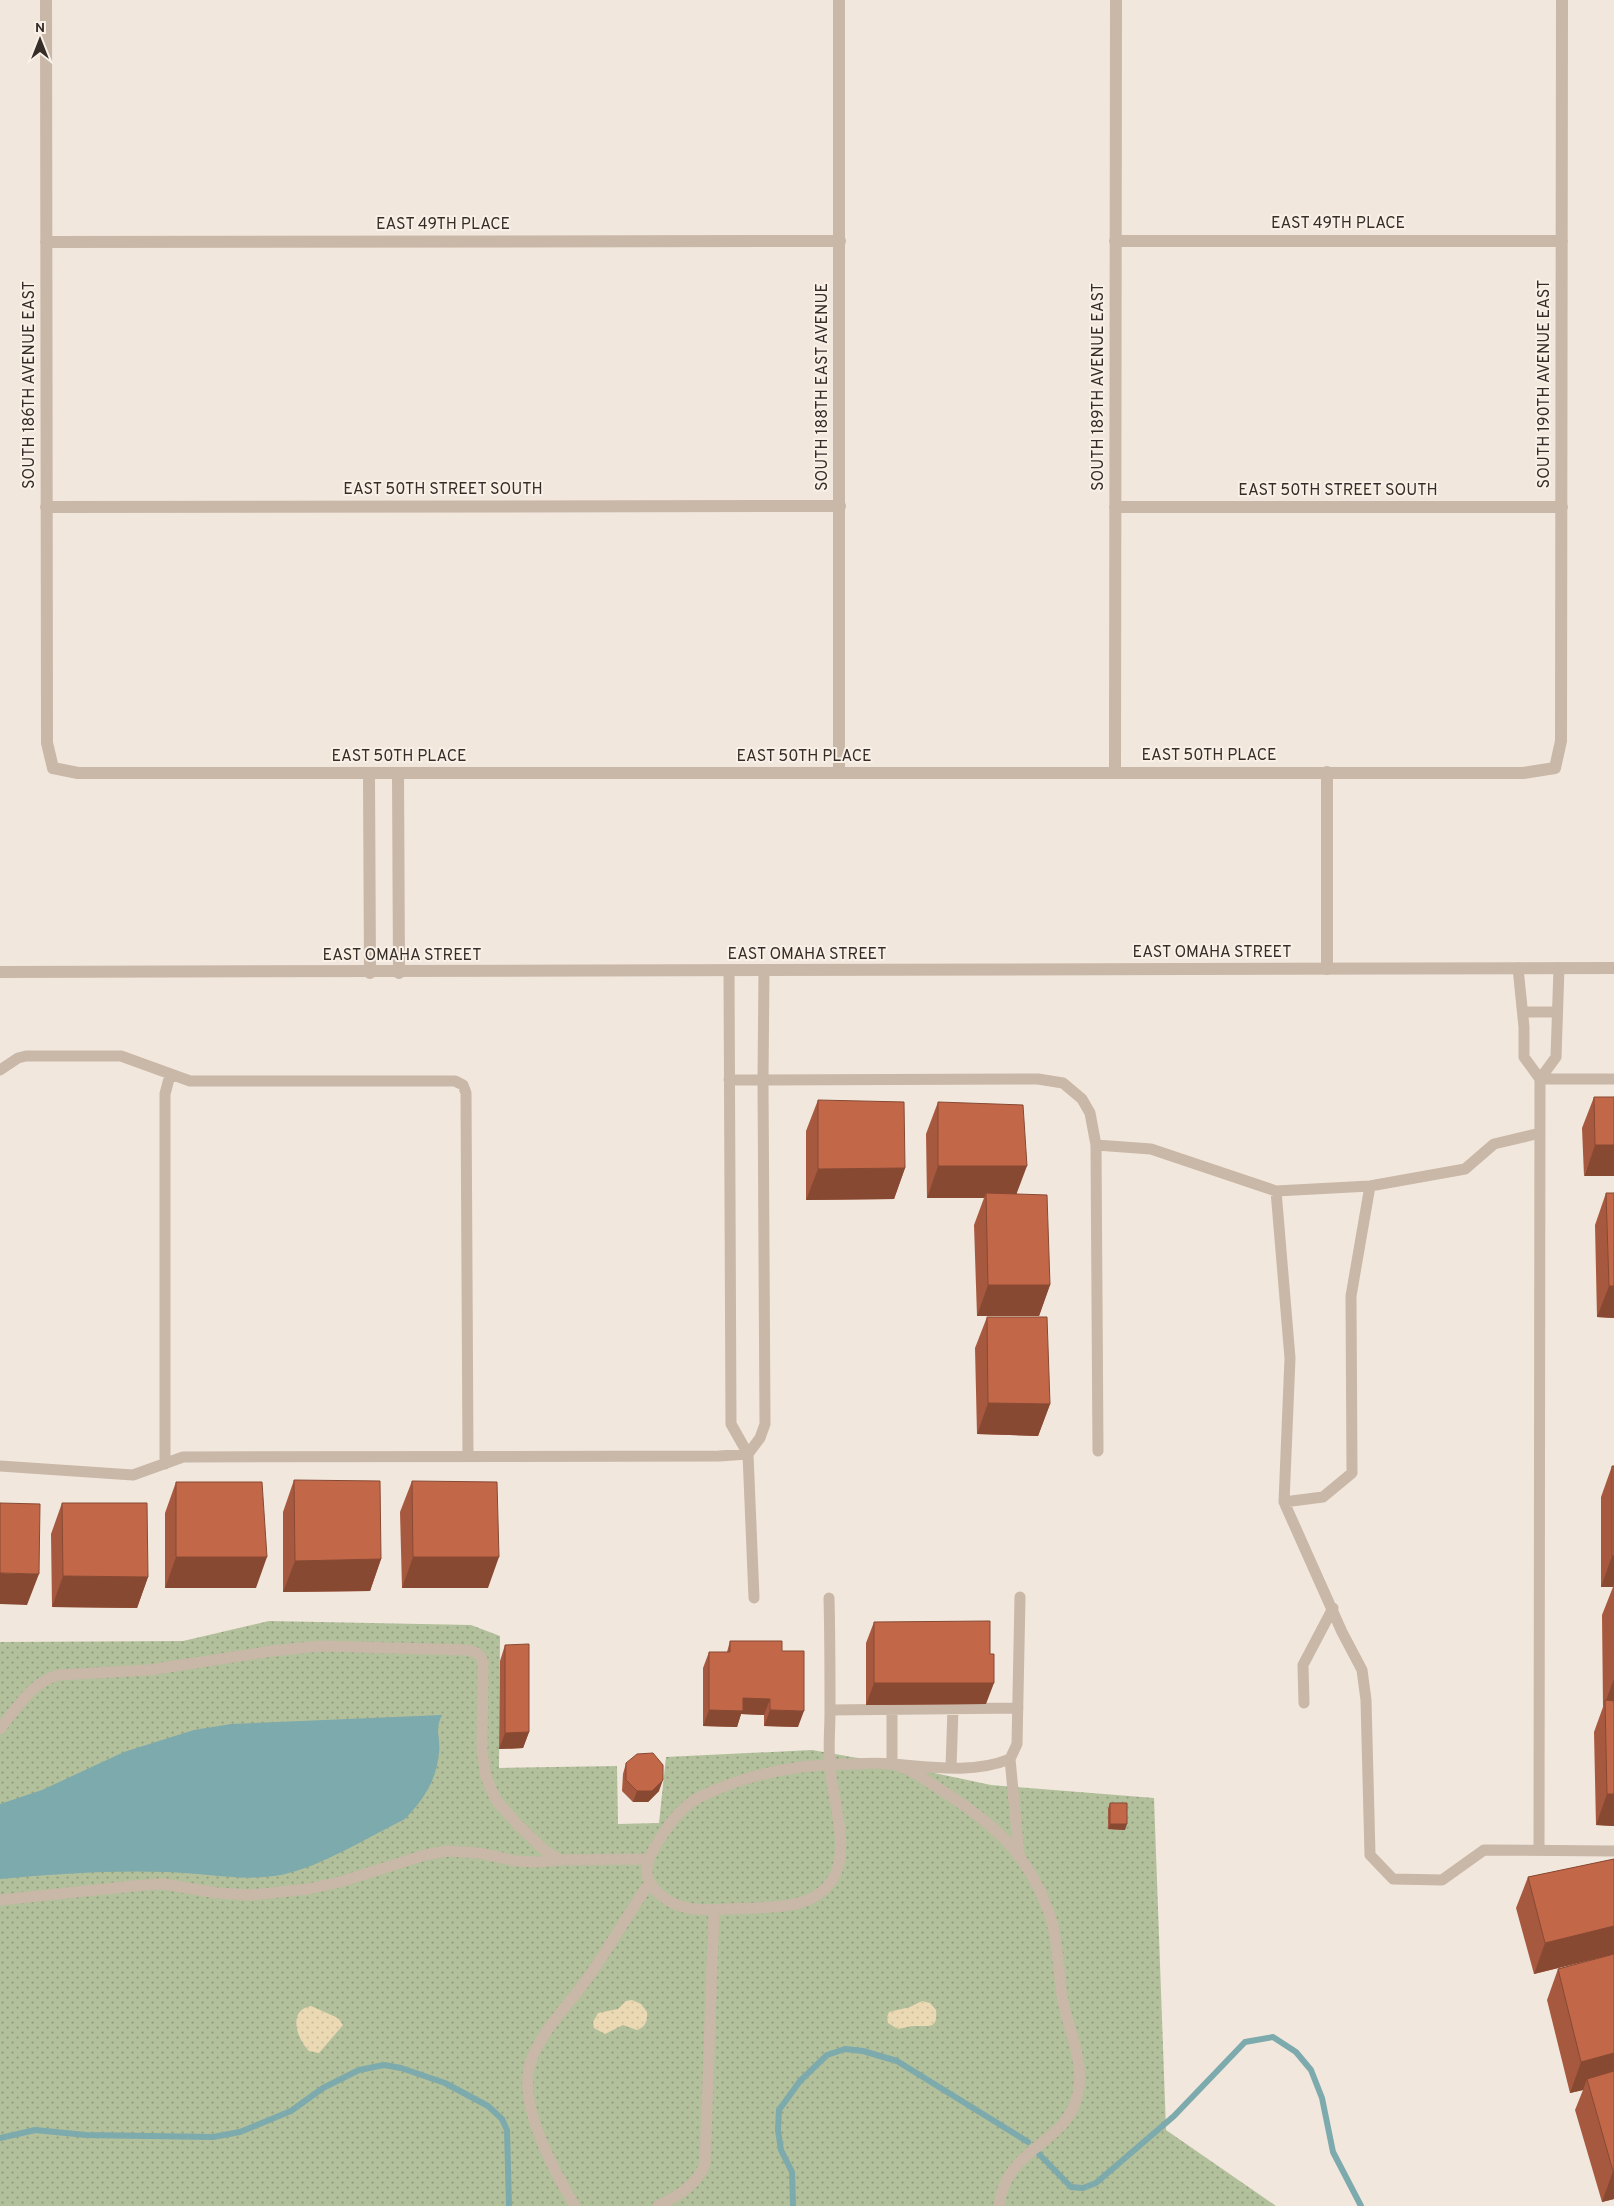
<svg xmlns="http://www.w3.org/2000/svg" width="1614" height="2206" font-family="Overpass,sans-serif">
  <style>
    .grass { fill: url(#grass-dots) }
    .sand { fill: url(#sand-dots) }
    .water { fill: #7caaad }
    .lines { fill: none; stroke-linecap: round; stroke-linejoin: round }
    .stream { stroke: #7caaad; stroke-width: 6 }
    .service { stroke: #c9b7a8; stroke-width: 11 }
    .minor { stroke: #c9b7a8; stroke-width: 12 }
    .tertiary { stroke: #c9b7a8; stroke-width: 12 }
    .wall { fill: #a7593f }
    .shaded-wall { fill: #884933 }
    .building { fill: #c26849; stroke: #884933 }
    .labels { text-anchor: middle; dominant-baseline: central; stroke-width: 4; stroke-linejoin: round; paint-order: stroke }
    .street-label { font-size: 16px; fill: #362d28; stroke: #f9f1e8 }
  </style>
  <defs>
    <pattern id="grass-dots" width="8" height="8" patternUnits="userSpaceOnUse" patternTransform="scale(1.25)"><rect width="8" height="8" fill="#b3c09c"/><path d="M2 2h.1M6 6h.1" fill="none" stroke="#929c7f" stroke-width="1.8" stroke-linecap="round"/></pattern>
    <pattern id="sand-dots" width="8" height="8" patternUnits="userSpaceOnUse" patternTransform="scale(1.25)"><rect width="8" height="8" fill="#ebd9b3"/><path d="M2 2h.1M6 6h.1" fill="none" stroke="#cabb9a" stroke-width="1.8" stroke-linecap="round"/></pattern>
  </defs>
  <rect width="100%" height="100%" fill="#f1e7dc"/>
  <!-- grass -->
  <path class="grass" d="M269 1621 471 1625 500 1636 499 1768 617 1766 618 1824 659 1823 666 1757 812 1750 892 1764 991 1785 1154 1798 1166 2130 1276 2206H0V1642L183 1641Z"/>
  <!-- sand -->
  <path class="sand" d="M632 2000 641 2004 647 2012C648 2021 645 2027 637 2030L623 2025 605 2034 594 2028 593 2022 598 2013 618 2009 626 2001Z
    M922 2001 930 2003 936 2010C938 2031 928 2025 915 2026 909 2026 904 2028 898 2029L888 2023 887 2017 889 2012 910 2007Z
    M311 2006 338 2018 343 2025 319 2053 309 2051C297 2039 287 2010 311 2006Z"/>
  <!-- water -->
  <path class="water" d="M442 1715C434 1731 441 1737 439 1753 436 1781 424 1799 405 1819 366 1838 323 1866 281 1875 243 1882 205 1873 167 1872 111 1870 56 1874 0 1879V1804L42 1790 124 1752 194 1730 231 1724Z"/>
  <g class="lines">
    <!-- stream -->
    <path class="stream" d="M0 2138 35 2130 86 2135 213 2137 240 2132 291 2111 323 2088 359 2070 384 2065 401 2068 445 2083 488 2106 502 2119 507 2130 509 2206
      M1039 2154 1071 2187 1083 2188 1096 2183 1174 2116 1245 2042 1273 2037 1296 2052 1311 2070 1322 2098 1333 2152 1361 2206
      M793 2206 792 2172 781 2150 778 2130 779 2110 800 2081 827 2055 845 2049 863 2051 897 2061 1028 2142"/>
    <!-- service -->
    <path class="service" d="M1518 968 1524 1027V1057L1540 1079 1539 1850
      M729 971 731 1424 748 1454 754 1598
      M1523 1012H1557
      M0 1070 18 1058 26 1056H121L190 1081H455L463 1085 466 1093 468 1456
      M1540 1079 1556 1057 1559 968
      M1540 1079H1614
      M729 1080 1038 1079 1063 1083 1082 1099 1090 1113 1096 1145 1098 1451
      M1096 1145 1151 1149 1276 1191 1370 1186 1465 1169 1494 1144 1540 1133
      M1276 1191 1290 1358 1284 1502 1342 1632 1362 1670 1366 1700 1370 1855 1393 1879 1442 1880 1484 1850 1614 1851
      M165 1464V1094L170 1075
      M0 1466 133 1475 183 1457 719 1456 748 1454 760 1438 765 1424 763 1080 764 971
      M1284 1502 1323 1497 1352 1473 1351 1296 1370 1186
      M829 1598C830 1636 830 1674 830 1712 830 1730 828 1748 830 1766 832 1798 851 1849 833 1879 816 1906 783 1907 755 1908 735 1908 714 1911 694 1909 683 1908 672 1904 663 1897 639 1879 645 1863 659 1840 670 1823 682 1806 700 1797 747 1774 798 1764 850 1764 863 1764 877 1762 890 1764 907 1766 924 1779 938 1788 990 1821 1026 1850 1048 1910 1058 1936 1058 1968 1062 1996 1067 2027 1083 2056 1079 2088 1071 2146 1006 2144 999 2206
      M1304 1703 1303 1665 1333 1608
      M892 1709V1764C931 1767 973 1774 1010 1759L1017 1744 1020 1597
      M830 1710 1018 1708
      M0 1729C17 1708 31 1683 58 1675L149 1670 272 1651 320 1646 468 1650C476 1652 481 1654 483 1662L482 1751 486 1777 496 1800 519 1826 543 1849 560 1860 648 1859
      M1010 1759 1019 1854
      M951 1768 953 1708
      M0 1900 143 1885 164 1884 217 1893 251 1895 308 1889 340 1882 425 1855 447 1851 479 1853 516 1861 538 1862 560 1860
      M575 2206C554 2171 516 2102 531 2061 542 2030 566 2008 584 1983 608 1951 626 1916 649 1884
      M658 2206C678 2196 697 2185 705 2164L714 1909"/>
    <!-- minor -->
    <path class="minor" d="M46 0 47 743 53 768 78 773H1523L1555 768 1561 741 1562 0
      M1115 241H1562
      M46 242 840 241
      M46 507 840 506
      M1115 507H1562
      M1327 772V969
      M398 773 399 973
      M839 773V0
      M1115 773 1116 0
      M369 774 370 973"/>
    <!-- tertiary -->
    <path class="tertiary" d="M0 972 1614 968"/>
  </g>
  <!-- wall -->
  <path class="wall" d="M1594 1097H1614L1584 1176 1582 1128Z
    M818 1100 905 1168 894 1199 806 1200V1131Z
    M938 1102 1017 1194 1050 1285 1039 1316H977L974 1225 984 1198H927L926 1134Z
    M1606 1193H1614V1318L1597 1317 1595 1225Z
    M987 1317 1050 1404 1038 1436 977 1434 975 1348Z
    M1612 1466H1614V1826L1596 1825 1594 1732 1603 1707 1602 1615 1613 1587H1601V1497Z
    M294 1480 381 1559 370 1591 283 1592V1512Z
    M412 1481 488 1588H402L400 1512Z
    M176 1482 256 1588H165V1513Z
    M62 1503 148 1577 137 1608 52 1607 51 1534Z
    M874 1622 986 1704 866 1705V1643Z
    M730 1641 782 1651 798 1727 764 1726V1715L741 1714 737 1727 703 1726V1668L709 1652H727Z
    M505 1645 529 1732 523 1748 499 1749 500 1661Z
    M626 1763 659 1791 648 1802H633L622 1791 623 1774Z
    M1110 1803 1125 1830 1108 1829V1809Z
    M1614 1859V2199L1602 2202 1575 2110 1583 2090 1570 2093 1547 2000 1558 1969 1607 1956 1534 1974 1516 1908 1528 1877Z"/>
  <!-- shaded-wall -->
  <path class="shaded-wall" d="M1595 1145H1614V1176H1584Z
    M938 1166H1027L1015 1198 986 1193 984 1198H927Z
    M905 1168 894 1199 806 1200 818 1169Z
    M988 1285H1050L1039 1316H977Z
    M1609 1286H1614V1318L1597 1317Z
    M988 1403 1050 1404 1038 1436 977 1434Z
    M1612 1556H1614V1587V1584L1613 1587H1601Z
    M176 1557H267L256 1588H165Z
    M413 1557H499L488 1588H402Z
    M381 1559 370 1591 283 1592 295 1561Z
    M0 1573 39 1574 27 1605 0 1604Z
    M63 1576 148 1577 137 1608 52 1607Z
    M1614 1679V1709L1605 1703Z
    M874 1683H994L986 1704 866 1705Z
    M743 1698 770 1699 764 1715 741 1714 737 1727 703 1726 709 1710Z
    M770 1710 804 1711 798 1727 764 1726Z
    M529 1732 523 1748 499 1749 505 1733Z
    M663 1780 659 1791 648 1802H633L637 1791Z
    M1607 1794H1614V1826L1596 1825Z
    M1110 1824H1127L1125 1830 1108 1829Z
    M1614 1926V1954L1534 1974 1545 1943Z
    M1614 2053V2081L1587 2079 1583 2090 1570 2093 1581 2062Z
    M1613 2171H1614V2199L1602 2202Z"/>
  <!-- building -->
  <path class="building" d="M1594 1097H1614V1145H1595Z
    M818 1100 904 1102 905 1168 818 1169Z
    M938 1102 1023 1105 1027 1166H938Z
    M986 1193 1047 1195 1050 1285H988Z
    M1606 1193H1614V1286H1609Z
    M987 1317H1047L1050 1404 988 1403Z
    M1612 1466H1614V1556H1612Z
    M294 1480 380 1481 381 1559 295 1561Z
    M412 1481 497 1482 499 1557H413Z
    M176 1482H262L267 1557H176Z
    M0 1503 40 1504 39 1574 0 1573Z
    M62 1503H147L148 1577 63 1576Z
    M990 1621V1654H994V1683H874V1622Z
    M730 1641H782V1651H804V1711L770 1710V1699L743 1698V1711L709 1710V1652H730Z
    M529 1644V1732L505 1733V1645Z
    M1605 1700 1614 1701V1794H1607Z
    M653 1753 663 1765V1780L652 1791H637L626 1780V1763L637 1754Z
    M1110 1803H1127V1824H1110Z
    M1614 1859V1926L1545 1943 1528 1877Z
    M1614 1954V2053L1581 2062 1558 1969Z
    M1614 2071V2171H1613L1587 2079Z"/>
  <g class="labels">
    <!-- street labels -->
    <g class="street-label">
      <text x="1338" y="224">EAST 49TH PLACE</text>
      <text x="443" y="225">EAST 49TH PLACE</text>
      <text transform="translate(1545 384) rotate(-90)">SOUTH 190TH AVENUE EAST</text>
      <text transform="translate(30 385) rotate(-90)">SOUTH 186TH AVENUE EAST</text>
      <text transform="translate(823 387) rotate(-90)">SOUTH 188TH EAST AVENUE</text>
      <text transform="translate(1099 387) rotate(-90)">SOUTH 189TH AVENUE EAST</text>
      <text x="443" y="490">EAST 50TH STREET SOUTH</text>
      <text x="1338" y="491">EAST 50TH STREET SOUTH</text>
      <text x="1209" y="756">EAST 50TH PLACE</text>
      <text x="399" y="757">EAST 50TH PLACE</text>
      <text x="804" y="757">EAST 50TH PLACE</text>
      <text x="1212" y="953">EAST OMAHA STREET</text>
      <text x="807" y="955">EAST OMAHA STREET</text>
      <text x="402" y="956">EAST OMAHA STREET</text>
    </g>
  </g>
  <!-- north arrow -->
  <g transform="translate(40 40)" stroke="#f9f1e8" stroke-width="4" paint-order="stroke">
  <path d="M0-4L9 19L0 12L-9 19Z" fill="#362d28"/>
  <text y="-8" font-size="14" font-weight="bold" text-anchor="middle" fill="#362d28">N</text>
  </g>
</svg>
